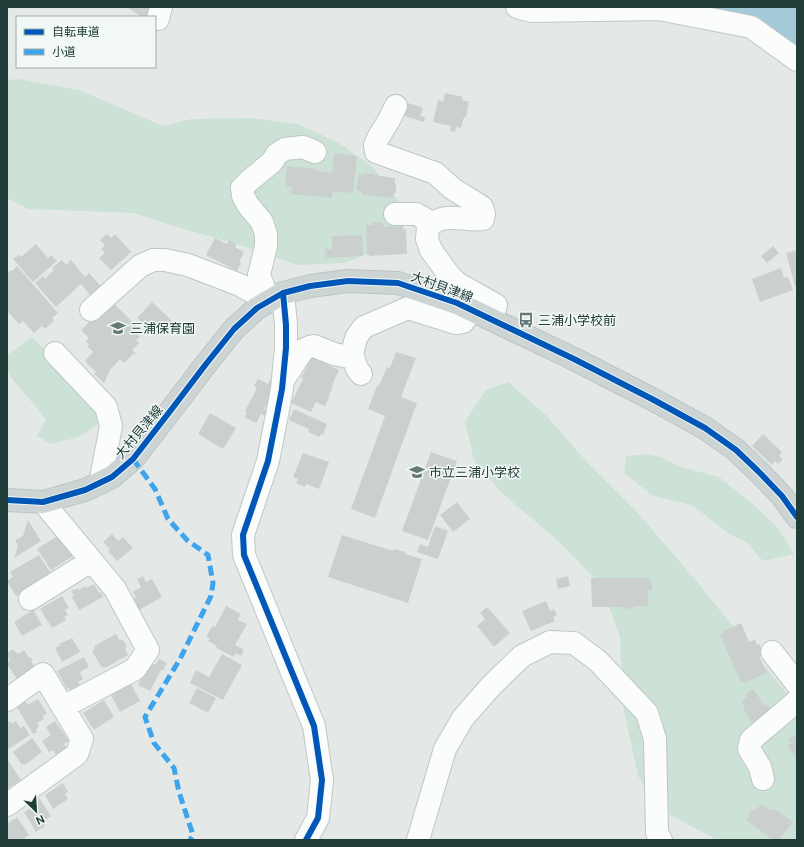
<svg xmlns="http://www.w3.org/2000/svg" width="804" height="847" font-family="'DM Sans','Noto Sans JP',sans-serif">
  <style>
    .green { fill: #cde2d7 }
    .water { fill: #a4c9d9 }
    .building { fill: #cbd0cf }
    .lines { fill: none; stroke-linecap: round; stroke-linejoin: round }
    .minor-casing { stroke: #c1c6c5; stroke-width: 24 }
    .major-casing { stroke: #bcc5c4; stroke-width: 24 }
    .minor { stroke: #fbfcfc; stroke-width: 22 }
    .major { stroke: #cdd5d4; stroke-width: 22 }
    .quiet { stroke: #3ea4ec; stroke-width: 5; stroke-dasharray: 10 5; stroke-linecap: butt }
    .cycleway-casing { stroke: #f2f8f6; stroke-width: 8 }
    .cycleway { stroke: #0057b8; stroke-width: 6 }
    .labels { text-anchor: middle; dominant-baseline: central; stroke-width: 3; stroke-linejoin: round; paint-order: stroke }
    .street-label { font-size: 13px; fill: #213d3a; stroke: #f2f8f6 }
    .poi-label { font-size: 13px; fill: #213d3a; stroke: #f2f8f6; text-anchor: start }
  </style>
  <rect width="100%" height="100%" fill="#e4e9e8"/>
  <!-- green -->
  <path class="green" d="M18 79 79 90 163 126 191 119 252 118 298 124 339 143 373 167 399 202 403 224 372 252 345 263 297 265 237 244 177 227 133 213 28 209 7 198V80Z
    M32 337 102 408 106 419 79 437 51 444 37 436 46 419 13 380 7 370V355Z
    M508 382 547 416 586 461 638 513 698 583 797 706V840H717L661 810 638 776 623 706 620 637 601 585 557 540 503 494 474 461 465 421 486 390Z
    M644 454 661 457 678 466 719 477 754 505 778 528 794 554 763 561 746 542 731 535 692 505 653 496 624 473 626 456Z"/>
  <!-- water -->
  <path class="water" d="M680 7H797V55Z"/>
  <!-- building -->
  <path class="building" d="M127 7H154L148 17H142Z
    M445 93 463 97 462 100 469 102 466 117H464L461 128 456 127 455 132 450 131 451 126 433 122 438 100 443 102Z
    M408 103 423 108 420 116 425 117 424 122 401 115 404 107 407 108Z
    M334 153 357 156 353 193 333 191 332 198 291 194 292 187H285L287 166 317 169V171L332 173Z
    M364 173 374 174V175L395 178V184H396V193H394L393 198 362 195V191H356L359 174 364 175Z
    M383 222 384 227 403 226V229H406L407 254 369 256V254L367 255 366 225H373L372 223Z
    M107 234 111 238 115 234 131 252 111 270 99 258 105 253 101 249 105 245 100 240Z
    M362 235 363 256 326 258 325 249H332V236Z
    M215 238 227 244 229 240 237 244 235 247 244 252 239 262 241 263 237 271 206 255Z
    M36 244 48 258 51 255 57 261 33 282 13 259 19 255 21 257Z
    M773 246 779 253 767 263 761 256Z
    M797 250V285L795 286 786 253Z
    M62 260 66 265 71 260 85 277 89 273 105 291 94 300 81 284 56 307 35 283 43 276 45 279 54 270 52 268Z
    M17 266 58 313 52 318 54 321 45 329 42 326 34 333 23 321 19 324 8 312 7 313V273L11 270 12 271Z
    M781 268 784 278 788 277 793 290 760 302 752 279Z
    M152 302 172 321 157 336 137 318Z
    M113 303 140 329 136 333 140 337 136 340 139 343 132 350 136 354 134 355 133 354 124 363 120 359 110 370 104 383 94 374 96 372 85 361 93 352 87 346 89 345 86 341 89 338 81 330 107 304Z
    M396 352 416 358 401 397 417 403 375 518 351 509 385 416 368 409 377 386H379L387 367 390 368Z
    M312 357 339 370 332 385 333 386 329 395H330L325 406 316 402 311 412 291 403 303 379 301 378Z
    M258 379 268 384 270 380 274 382 275 388 268 400 272 402 269 408 266 406 264 409 268 411 265 416 261 414 256 423 244 417 247 412 245 411 257 388 254 386Z
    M294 409 327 424 323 435 321 434 319 437 308 432 309 429 289 420Z
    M210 413 236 428 223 449 198 434Z
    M763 434 782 452 779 456 783 459 778 464 775 461 772 465 752 446Z
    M431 452 457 461 428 540 402 531Z
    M303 453 329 462 319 489 306 484 305 487 296 483 298 479 293 477Z
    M457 502 470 519 453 532 440 515Z
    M28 520 41 541 14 558 18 546 15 540 23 536Z
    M435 526 448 531 438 559 417 552 420 544 428 547Z
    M112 534 118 541 123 537 133 548 117 561 108 551 110 549 103 542Z
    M59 535 73 556 51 570 37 549Z
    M342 535 393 551V549L406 552 405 554 422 559 408 603 328 577Z
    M39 555 52 575 16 596 7 581 13 577 10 572Z
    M143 576 146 582 152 579 162 597 137 611 131 600 136 597 133 592 141 587 137 579Z
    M568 576 570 586 558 589 556 579Z
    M591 578H647V580H651L652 590H648V606H633L634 608 623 609V607H592Z
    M94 584 99 593 101 592 103 597 79 610 72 597 74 596 71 591 78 588 79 590 86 586 87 588Z
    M62 596 69 608 65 610 68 615 64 617 66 620 52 628 40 609Z
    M546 601 550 611 554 609 557 615 553 617 555 621 531 631 522 611Z
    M226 606 241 614 238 620 247 624 235 645 244 650 241 656 236 653 234 657 216 648 217 646 208 641 210 638 206 637 212 626 215 627Z
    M487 607 510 633 494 647 477 626 485 619 480 613Z
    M33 610 42 625 22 636 14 622Z
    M741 623 749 642 755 639 757 645 759 644 764 654 759 656 767 673 744 683V681L741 682 720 635 724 633 723 631Z
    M116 634 120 641 122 639 127 647 125 648 128 655 105 668 104 667 102 668 92 651 95 649 94 646Z
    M72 638 80 652 62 662 55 648 60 646 59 644Z
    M13 649 18 654 24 650 29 658 30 657 33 661H31L35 667 17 679 7 664V662L10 660 7 655V653Z
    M222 654 242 665 223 700 190 683 196 670 209 677Z
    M84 657 89 667 80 672 83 679 78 682 80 685 71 691 69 688 67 689 57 671Z
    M159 659 167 663 163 671 161 670 150 691 138 685 149 662 155 665Z
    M131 684 140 701 120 712 111 695Z
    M197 688 216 698 208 713 189 703Z
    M753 689 765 706 768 704 770 709 768 711 771 716 755 727 743 709 745 707 741 701 747 697 745 694Z
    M24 699 28 705 38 699 47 713 43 716 44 719 37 723 39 727 36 729 37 732 33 734 15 704Z
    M104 700 114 717 94 730 83 713Z
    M10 721 12 724 16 721 20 728 24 726 30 735 7 750V723Z
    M55 721 69 741 64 744 67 748 56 755 53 750 49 752 42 741 51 735 46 727Z
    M797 733V760L787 746 791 743 788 740Z
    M32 738 42 752 25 765 24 763 22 765 13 752Z
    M7 759 21 780 7 789Z
    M63 783 68 792 65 794 68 799 53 809 45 795Z
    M39 798 51 816 42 822 45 826 36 832 24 812 37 804 34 801Z
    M761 804 771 811 773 808 793 822 779 840H773L746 820 749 816 747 815 752 809 755 811Z
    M17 817 29 835 22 840H7V824Z"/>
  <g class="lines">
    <!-- minor casing -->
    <g class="minor-casing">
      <path id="minor" d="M517 7 532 11 659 9 751 27 797 60
        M158 19 161 7
        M396 106 389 120 378 138 375 145 376 152 435 173 453 189 482 207 484 214 483 219C468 222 453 214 439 220 435 221 431 225 428 227
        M395 214H416L425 219 428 227 427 239 431 250 449 275 457 283 496 305 491 319
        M283 293 286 325V348L282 389 268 461 243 535 244 555 314 726 322 780 318 818 306 840
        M269 301 259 275 266 246V234L262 222 248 205 243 196 242 188 249 181 272 162 277 154 285 149 303 147 315 152
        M91 310 140 266 153 260H165L188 265 240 285 269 301
        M55 353 106 407 111 426 100 483
        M361 374 357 369 352 354 356 338 360 332 364 327 408 308 456 323 463 322 472 310
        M284 379 303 350 309 347 314 346 334 354 353 358
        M43 502 115 589 148 650 135 669 63 707
        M30 599 91 561
        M772 652 797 684
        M7 700 43 674 82 739 77 754 7 805
        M763 779 760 767 749 749 751 740 797 701
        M418 840 445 749 463 718 492 685 522 656 550 642 574 643 598 661 647 713 655 739 657 833 661 840"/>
    </g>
    <!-- major casing -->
    <g class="major-casing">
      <path id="major" d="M7 500 43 502 85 490 112 477 133 459 171 410 206 364 234 329 257 308 283 293 310 286 348 281 398 283 457 303 574 359 652 399 705 428 736 450 758 471 782 496 797 517"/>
    </g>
    <!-- minor -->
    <use href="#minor" class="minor"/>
    <!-- major -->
    <use href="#major" class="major"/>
    <!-- quiet -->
    <path class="quiet" d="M133 459 155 489 168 519 187 540 208 555 213 583 211 596 180 659 145 717 154 743 174 768 179 792 193 835 190 840"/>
    <!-- cycleway casing -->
    <g class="cycleway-casing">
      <path id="cycleway" d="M283 293 286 325V348L282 389 268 461 243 535 244 555 314 726 322 780 318 818 306 840
        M7 500 43 502 85 490 112 477 133 459 171 410 206 364 234 329 257 308 283 293 310 286 348 281 398 283 457 303 574 359 652 399 705 428 736 450 758 471 782 496 797 517"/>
    </g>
    <!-- cycleway -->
    <use href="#cycleway" class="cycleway"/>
  </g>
  <!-- icons -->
  <defs>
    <g id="bus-bare" transform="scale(1.2)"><path d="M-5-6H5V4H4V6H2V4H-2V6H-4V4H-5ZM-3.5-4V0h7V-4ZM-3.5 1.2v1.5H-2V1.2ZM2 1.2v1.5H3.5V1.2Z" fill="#657977" stroke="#f2f8f6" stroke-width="2.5" paint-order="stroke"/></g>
    <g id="school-bare" transform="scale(1.2)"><path d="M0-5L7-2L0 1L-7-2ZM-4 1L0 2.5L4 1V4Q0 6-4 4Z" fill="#657977" stroke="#f2f8f6" stroke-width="2.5" paint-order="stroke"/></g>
  </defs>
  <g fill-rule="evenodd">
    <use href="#bus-bare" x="526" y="320"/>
    <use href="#school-bare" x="118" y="328"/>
    <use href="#school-bare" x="417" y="472"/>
  </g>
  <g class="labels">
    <!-- street labels -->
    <g class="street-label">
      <text transform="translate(442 287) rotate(20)">大村貝津線</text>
      <text transform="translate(139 432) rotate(-50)">大村貝津線</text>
    </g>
    <!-- poi labels -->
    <g class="poi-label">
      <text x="538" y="320">三浦小学校前</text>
      <text x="130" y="328">三浦保育園</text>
      <text x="429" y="472">市立三浦小学校</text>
    </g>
  </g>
  <!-- border -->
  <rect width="804" height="847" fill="none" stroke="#213d3a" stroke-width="16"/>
  <!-- legend -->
  <rect x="16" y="16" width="140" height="52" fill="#f2f8f6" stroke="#9eadab"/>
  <rect x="24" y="29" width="20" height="6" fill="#0057b8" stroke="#9eadab"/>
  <text x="52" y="36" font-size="12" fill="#213d3a">自転車道</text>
  <rect x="24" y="49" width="20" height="6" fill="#3ea4ec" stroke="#9eadab"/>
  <text x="52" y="56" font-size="12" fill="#213d3a">小道</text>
  <!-- north arrow -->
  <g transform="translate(36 811) rotate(155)" stroke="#f2f8f6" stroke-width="3" paint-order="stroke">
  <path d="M0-3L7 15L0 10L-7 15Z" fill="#213d3a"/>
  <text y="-6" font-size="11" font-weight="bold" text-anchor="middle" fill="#213d3a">N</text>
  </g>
</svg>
